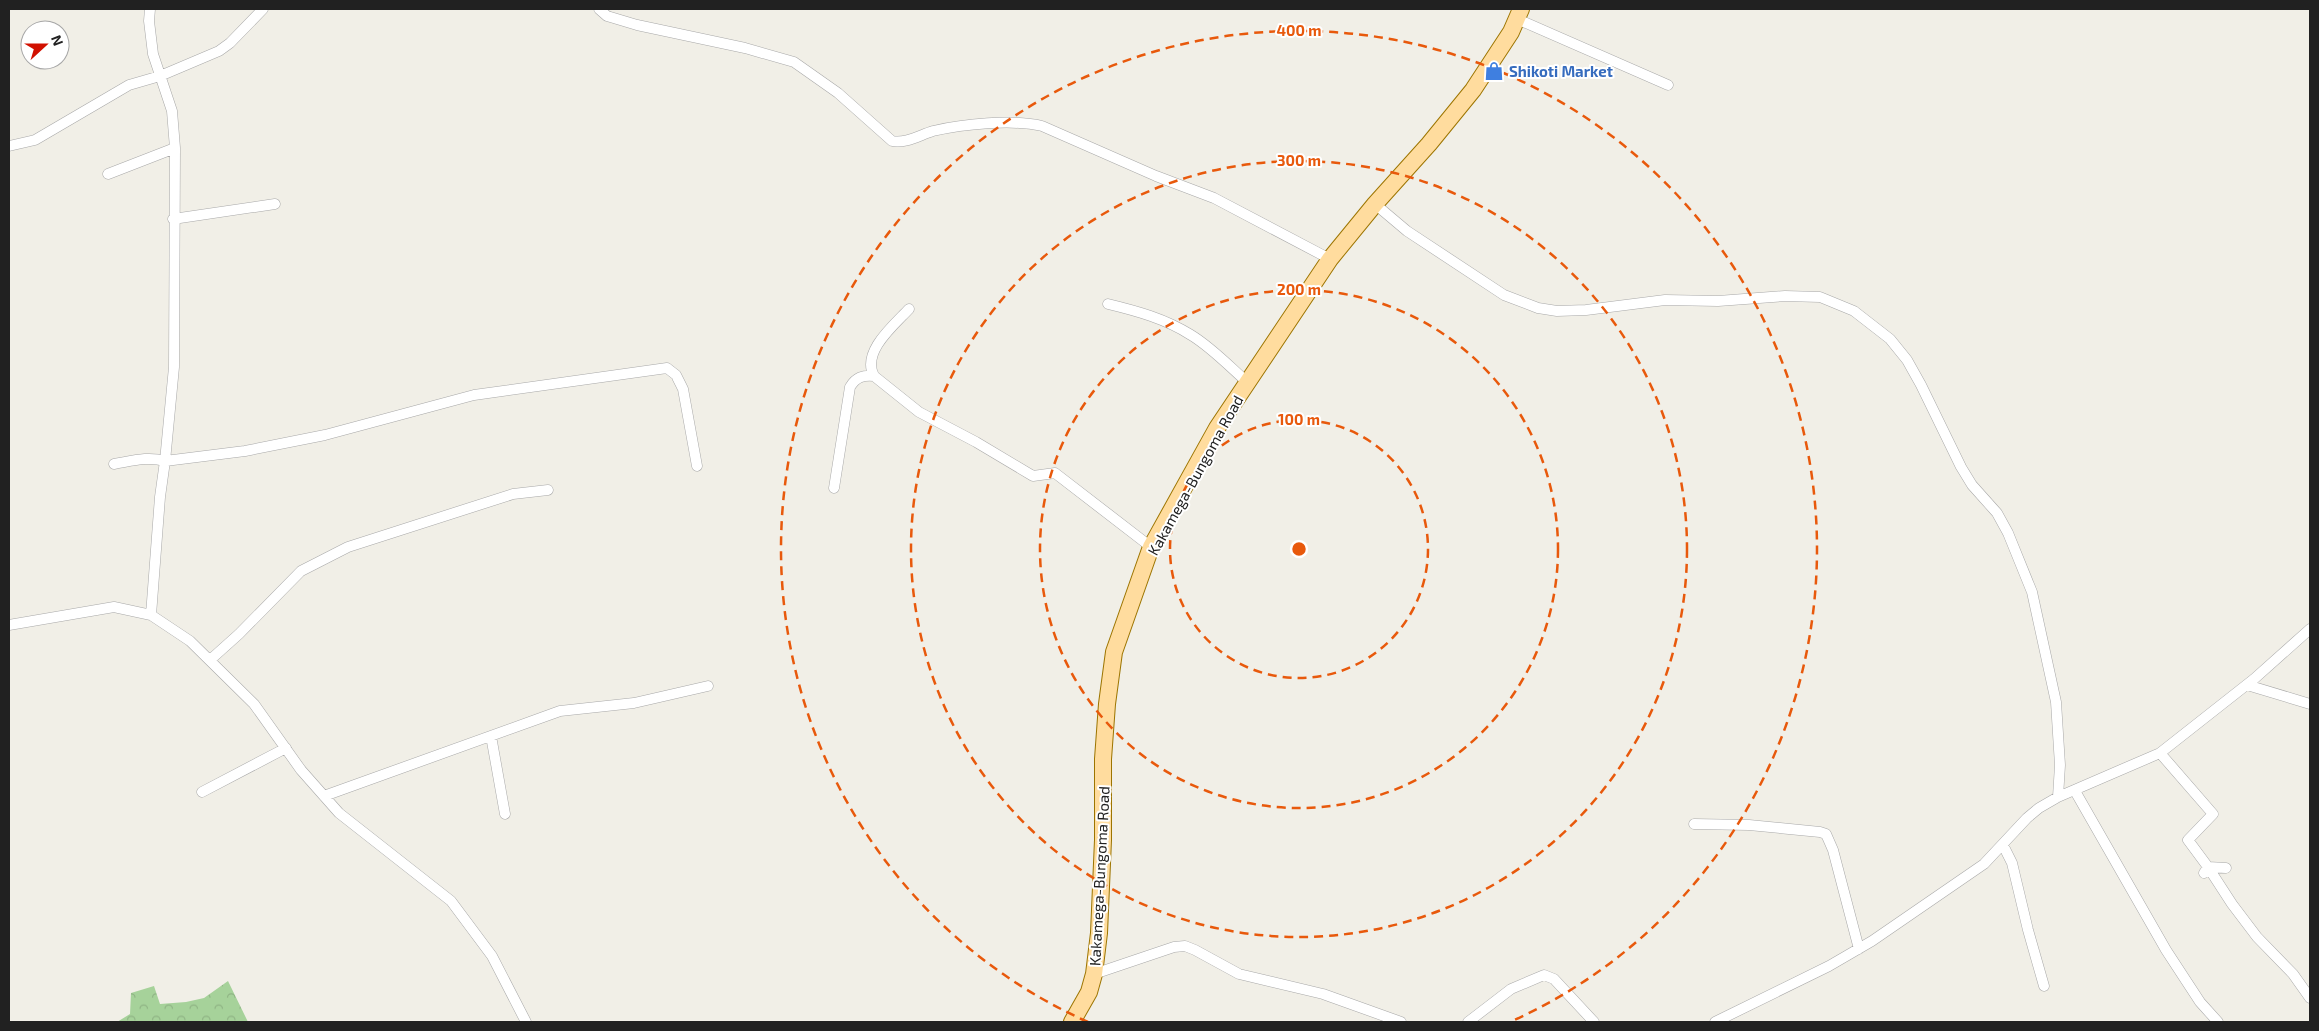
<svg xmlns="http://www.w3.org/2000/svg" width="2319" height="1031" font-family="'Exo 2',sans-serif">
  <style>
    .forest { fill: url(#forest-crowns) }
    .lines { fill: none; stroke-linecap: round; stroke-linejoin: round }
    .street-casing { stroke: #a8a8a8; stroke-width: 11 }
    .primary-casing { stroke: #9d7500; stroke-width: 18 }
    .street { stroke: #fff; stroke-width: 10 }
    .primary { stroke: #ffdc9e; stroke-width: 16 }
    .ring { fill: none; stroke: #e8590c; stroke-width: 2.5; stroke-dasharray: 9 6 }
    .labels { text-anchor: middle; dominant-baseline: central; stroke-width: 4; stroke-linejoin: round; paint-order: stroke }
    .shop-label { font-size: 15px; font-weight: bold; fill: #366cbe; stroke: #fff; text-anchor: start }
    .street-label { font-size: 15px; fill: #212121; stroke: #fff }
    .centre { fill: #e8590c; stroke: #fff; stroke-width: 2.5 }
    .ring-label { font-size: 15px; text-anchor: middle; font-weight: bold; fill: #e8590c; stroke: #fff; stroke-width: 4; stroke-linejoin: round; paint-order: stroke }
  </style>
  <defs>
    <pattern id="forest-crowns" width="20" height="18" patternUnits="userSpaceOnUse" patternTransform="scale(1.25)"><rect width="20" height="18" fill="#a6d29a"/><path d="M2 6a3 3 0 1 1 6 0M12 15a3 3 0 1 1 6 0" fill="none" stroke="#8fb484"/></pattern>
  </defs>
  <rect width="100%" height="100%" fill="#f1efe7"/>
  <!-- forest -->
  <path class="forest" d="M228 981 248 1022H117L130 1014 131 993 154 986 160 1004 186 1002 204 998Z"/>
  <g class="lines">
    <!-- street casing -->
    <g class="street-casing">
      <path id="street" d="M150 9 149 21 153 54 172 111 175 148 174 367 165 461 160 497 151 615
        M599 9 607 16 637 25 745 48 794 62 838 93 892 141C905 144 920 135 933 131 963 124 1012 119 1042 126L1156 176 1214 198 1330 259
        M1517 19 1668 85
        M9 146 35 140 129 85 160 76 219 51 230 43 263 9
        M108 174 175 148
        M1375 204 1407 231 1504 295 1538 308 1557 311 1586 310 1665 300 1718 301 1785 296 1820 297 1854 311 1890 339 1907 360 1921 385 1961 467 1972 485 1997 513 2008 533 2032 592 2056 702 2060 765 2058 797
        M173 219 275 204
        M1108 304C1137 311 1166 319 1191 335 1211 347 1229 366 1247 382
        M874 376C861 352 894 325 909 309
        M114 464C132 461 148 456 165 461L245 451 325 435 474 395 667 368 676 375 683 389 697 466
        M834 488 850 387C856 377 863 375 874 376L919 412 976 442 1033 476 1055 473 1151 547
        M9 625 114 607 151 615 190 641 254 704 301 770 339 813 451 901 492 956 526 1022
        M210 660 239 634 301 571 348 547 513 494 548 490
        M2247 685 2310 704
        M491 736 505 814
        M2160 753 2213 814 2188 840 2208 867 2226 868
        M2075 791 2166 950 2200 1002 2218 1022
        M202 792 286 748
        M324 796 560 711 634 703 708 686
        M1694 824 1749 825 1820 832 1826 834 1833 850 1859 949
        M2003 845 2012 863 2028 930 2044 986
        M2204 873 2208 867 2232 904 2257 937 2293 974 2310 998
        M1094 974 1174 947 1185 946 1195 950 1239 974 1323 994 1401 1022
        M1468 1022 1511 989 1544 975 1554 979 1594 1022
        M1715 1022 1829 966 1872 941 1984 864 2027 818 2039 808 2058 797 2160 753 2254 679 2310 629"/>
    </g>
    <!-- primary casing -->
    <g class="primary-casing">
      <path id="primary" d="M1072 1022 1089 992 1094 974 1099 933 1103 840V759L1107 704 1114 652 1151 547 1217 428 1330 259 1375 204 1429 144 1473 90 1511 32 1521 9"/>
    </g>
    <!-- street -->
    <use href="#street" class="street"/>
    <!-- primary -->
    <use href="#primary" class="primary"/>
  </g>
  <!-- distance rings -->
  <g class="ring">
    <circle cx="1299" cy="549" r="129"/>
    <circle cx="1299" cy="549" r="259"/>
    <circle cx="1299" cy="549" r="388"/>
    <path d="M1088 1022A518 518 0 1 1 1510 1022"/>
  </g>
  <!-- icons -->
  <defs>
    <g id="shop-bare" transform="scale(1.5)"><path d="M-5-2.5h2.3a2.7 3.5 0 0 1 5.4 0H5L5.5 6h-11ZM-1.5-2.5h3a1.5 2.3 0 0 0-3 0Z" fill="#3f7fe0" stroke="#fff" stroke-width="2.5" paint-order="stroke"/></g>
  </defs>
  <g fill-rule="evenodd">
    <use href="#shop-bare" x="1494" y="71"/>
  </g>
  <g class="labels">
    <!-- shop labels -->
    <g class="shop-label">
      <text x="1509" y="71">Shikoti Market</text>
    </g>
    <!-- street labels -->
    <g class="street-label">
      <text transform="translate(1195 475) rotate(-61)">Kakamega-Bungoma Road</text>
      <text transform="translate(1099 876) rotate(-87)">Kakamega-Bungoma Road</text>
    </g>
  </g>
  <circle cx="1299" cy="549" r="8" class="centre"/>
  <g class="ring-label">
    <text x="1299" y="36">400 m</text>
    <text x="1299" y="166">300 m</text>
    <text x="1299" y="295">200 m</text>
    <text x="1299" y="425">100 m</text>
  </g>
  <!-- border -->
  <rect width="2319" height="1031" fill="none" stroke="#212121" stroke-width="20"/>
  <!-- north arrow -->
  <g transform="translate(45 45) rotate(69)"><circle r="24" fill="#ffffff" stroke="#a6a6a6"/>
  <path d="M0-4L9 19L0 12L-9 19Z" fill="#d11000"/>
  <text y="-8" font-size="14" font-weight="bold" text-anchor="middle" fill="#212121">N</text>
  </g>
</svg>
